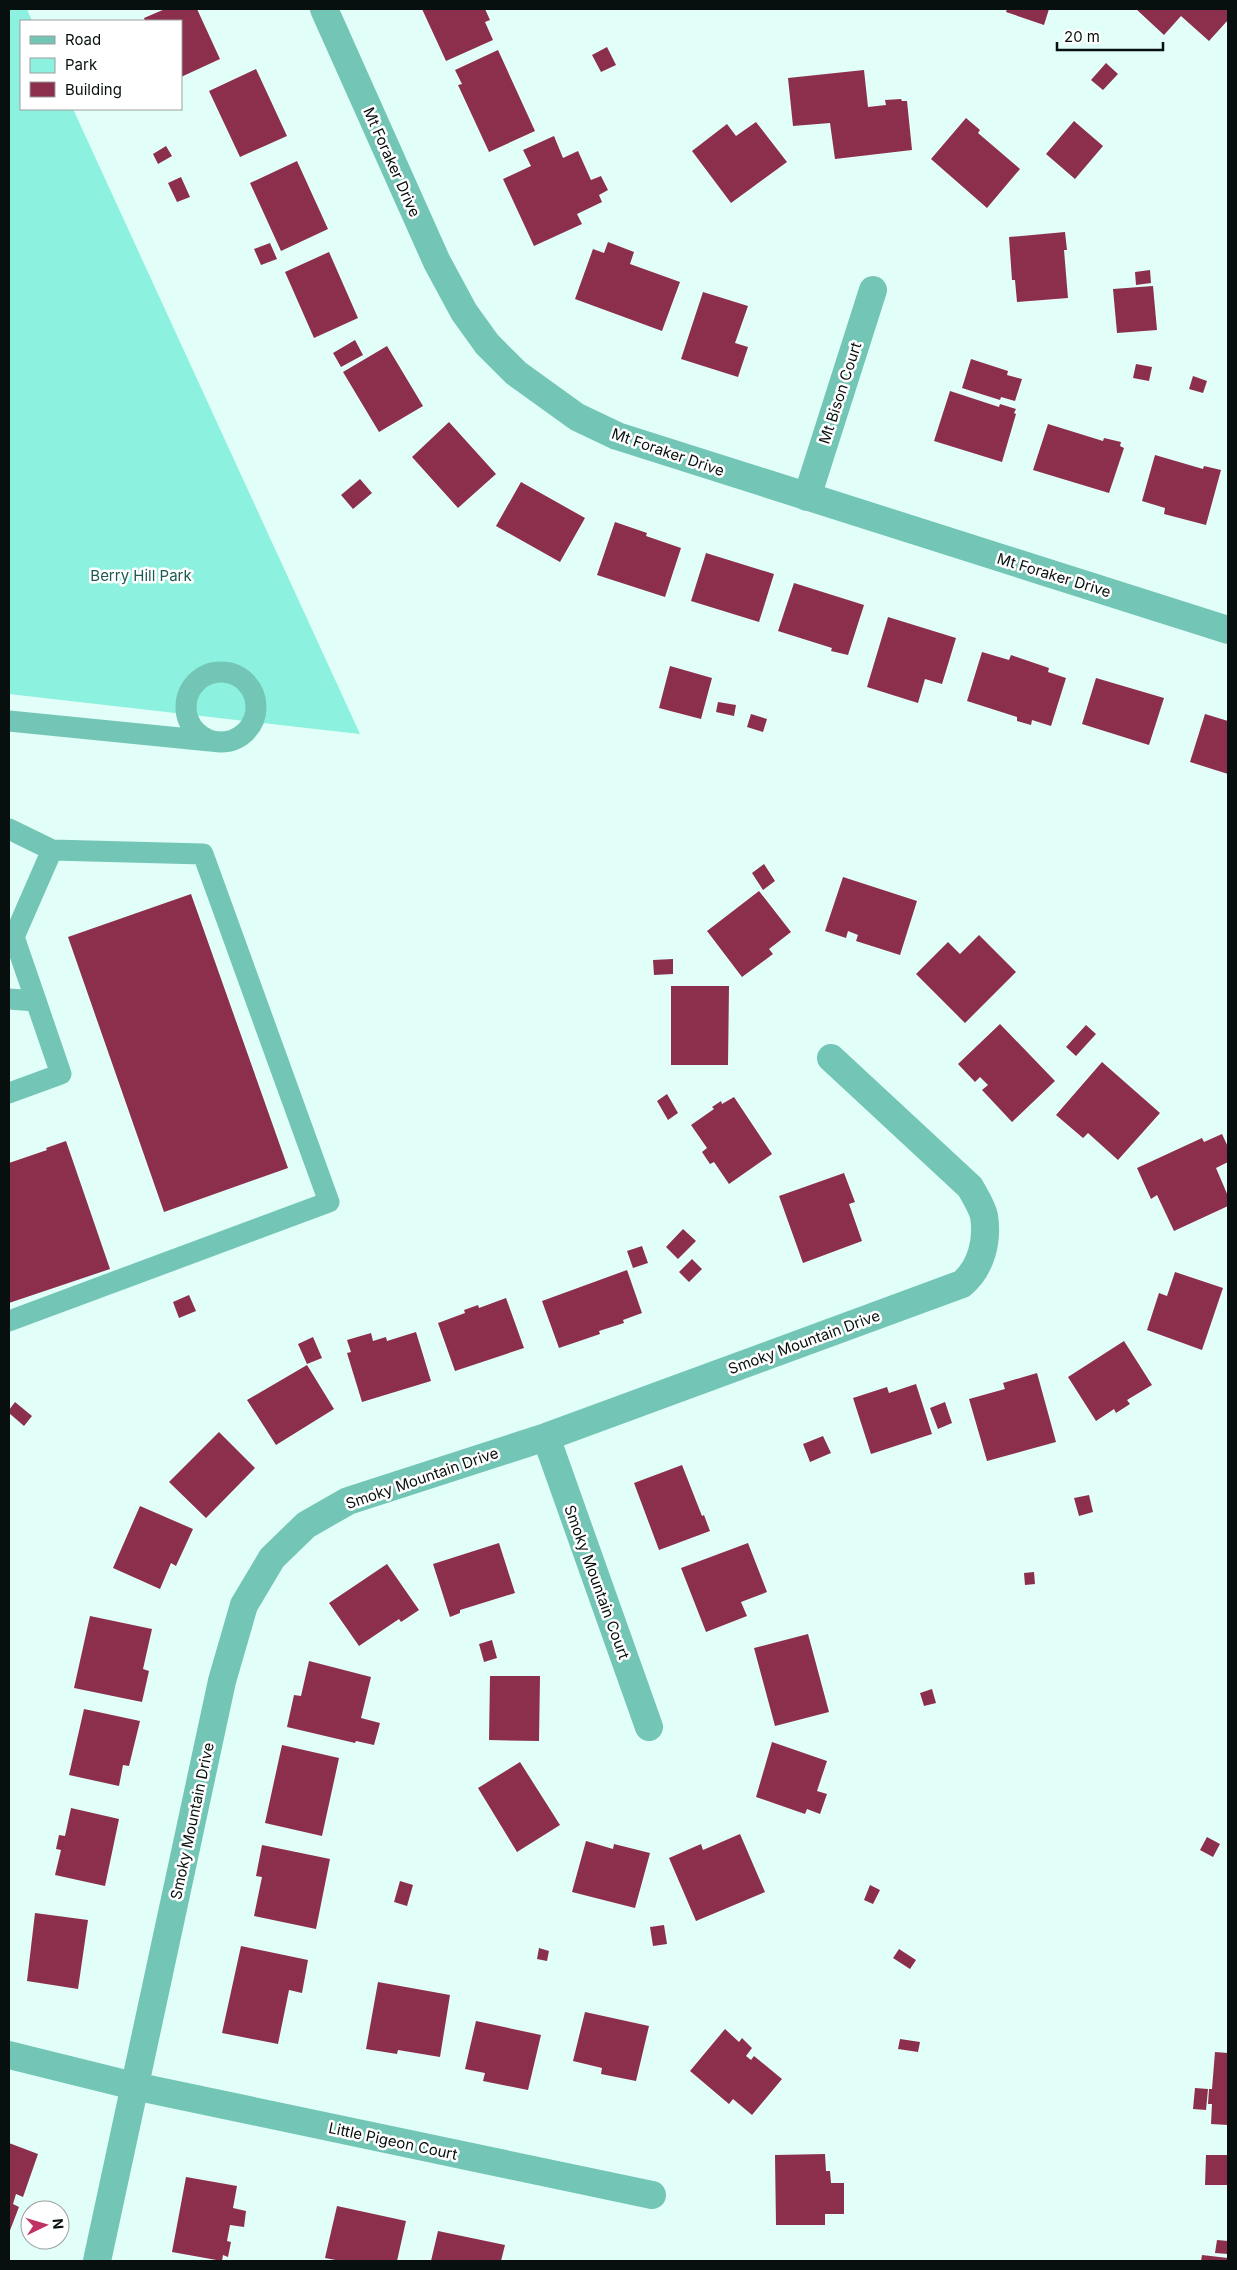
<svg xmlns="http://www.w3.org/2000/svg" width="1237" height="2270" font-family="Inter,sans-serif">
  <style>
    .green { fill: #8cf1de }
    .building { fill: #8c2f4c }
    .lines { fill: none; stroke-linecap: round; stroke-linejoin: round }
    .service { stroke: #73c6b6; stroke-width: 21 }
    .minor { stroke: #73c6b6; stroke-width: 28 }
    .labels { text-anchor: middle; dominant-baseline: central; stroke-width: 5; stroke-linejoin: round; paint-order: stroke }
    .street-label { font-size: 15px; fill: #07100e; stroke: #fff }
    .park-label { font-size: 15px; fill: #1e5a50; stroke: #fff }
  </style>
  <rect width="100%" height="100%" fill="#e2fef8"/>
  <!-- green -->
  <path class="green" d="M9 9H27L32 21H21V109H73L360 734 9 694Z"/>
  <!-- building -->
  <path class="building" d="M165 9H197L220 59 181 77V21H145L144 18Z
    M422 9H485L490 20 485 22 493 40 446 61Z
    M1007 9H1049L1044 25 1006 12Z
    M1136 9H1228V20L1209 41 1181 16 1164 35Z
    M607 47 616 65 601 72 592 55Z
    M498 50 535 131 489 152 458 85 462 84 455 70Z
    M1106 63 1118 74 1103 90 1091 80Z
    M256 69 287 136 240 157 209 91Z
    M864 70 868 107 886 105 885 100 901 99 902 101H907L912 150 835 159 830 123 793 126 788 78Z
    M966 118 980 130 978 133 1020 169 987 208 931 159Z
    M1074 121 1103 146 1075 179 1046 154Z
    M756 122 787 162 731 203 692 151 727 124 736 136Z
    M554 136 563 158 578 151 591 180 601 176 608 190 599 195 602 202 577 214 582 224 534 246 503 179 531 166 523 150Z
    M166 146 172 156 158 164 153 154Z
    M297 161 328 229 281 251 250 183Z
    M181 177 190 197 177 202 168 183Z
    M1065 232 1067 250H1064L1068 298 1017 302 1015 280H1012L1009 237Z
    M608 242 634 252 630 264 680 282 662 331 575 299 593 249 604 253Z
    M270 243 277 259 261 265 254 249Z
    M329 252 358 318 314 338 285 272Z
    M1150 270 1151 283 1136 285 1135 272Z
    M1153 286 1157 330 1117 333 1113 289Z
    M703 292 748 306 735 343 748 347 738 377 681 359Z
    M355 340 363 355 341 367 333 353Z
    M387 346 423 406 379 432 343 372Z
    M971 359 1008 371 1007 375 1022 379 1015 401 1001 397 1000 400 962 388Z
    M1136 364 1152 367 1149 381 1133 378Z
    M1193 376 1207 381 1203 393 1189 389Z
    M950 391 999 407 1000 404 1016 409 1014 413 1016 414 1002 462 934 441Z
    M449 422 496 474 458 508 412 457Z
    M1048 424 1103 441 1104 438 1121 442 1120 446 1124 448 1109 493 1033 470Z
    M1155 455 1203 469 1204 466 1221 470 1206 525 1164 514 1165 508 1142 501Z
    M360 479 372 493 353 509 341 495Z
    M521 482 585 518 560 562 496 526Z
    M615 522 647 533 646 536 681 548 665 597 597 575Z
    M706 553 774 574 759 622 691 601Z
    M794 583 864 605 848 655 831 651 832 648 778 631Z
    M888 617 956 638 942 684 925 679 918 703 867 687Z
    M982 652 1009 660 1011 655 1049 668 1048 672 1066 678 1051 726 1032 720 1031 725 1017 721V717L967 701Z
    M670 666 712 678 701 719 659 708Z
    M1096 678 1164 698 1149 745 1082 724Z
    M718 702 736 705 734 716 716 712Z
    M751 714 767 719 763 732 747 727Z
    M1205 714 1228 721V774L1190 762Z
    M764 864 775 881 763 890 752 873Z
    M843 877 917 901 900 955 856 941 858 935 848 931 846 938 825 931Z
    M759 891 791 932 769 949 773 954 742 977 707 931Z
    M191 894 288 1168 164 1212 68 937Z
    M979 935 1016 972 965 1023 916 974 948 942 960 954Z
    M673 959V974L654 975 653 960Z
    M671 986H729L728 1065H671Z
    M1000 1024 1055 1081 1012 1122 982 1090 988 1085 980 1077 975 1082 958 1064Z
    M1086 1025 1096 1034 1076 1056 1066 1047Z
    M1102 1062 1160 1113 1118 1160 1088 1133 1083 1138 1056 1115Z
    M667 1094 678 1113 668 1120 657 1101Z
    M734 1097 772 1154 729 1184 714 1162 710 1164 702 1152 707 1148 691 1125 714 1109 712 1107 721 1101 722 1104Z
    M1222 1134 1228 1147V1162L1216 1168 1228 1196V1206L1174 1231 1157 1195 1151 1199 1137 1168 1202 1138 1204 1142Z
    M66 1141 110 1269 9 1303V1163L47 1150 46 1148Z
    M844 1173 855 1202 849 1204 862 1241 803 1263 779 1196Z
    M683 1229 696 1241 678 1259 666 1247Z
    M642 1246 648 1263 633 1268 627 1251Z
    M692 1259 702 1269 689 1282 679 1272Z
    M627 1270 642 1313 623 1320 624 1323 599 1331 600 1334 559 1348 542 1301Z
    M1175 1272 1223 1288 1202 1350 1147 1330 1159 1293 1167 1296Z
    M189 1295 196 1311 179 1318 173 1302Z
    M506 1298 524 1348 455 1371 438 1323 465 1313 464 1310 478 1305 479 1308Z
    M416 1332 431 1381 362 1402 347 1353 351 1352 347 1340 371 1333 373 1341 386 1337 387 1341Z
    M313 1337 322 1358 307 1364 298 1344Z
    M1124 1341 1152 1385 1127 1400 1130 1404 1116 1413 1114 1409 1096 1421 1068 1377Z
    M307 1365 334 1409 276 1445 247 1400Z
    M1037 1373 1056 1442 987 1461 969 1399 1005 1389 1003 1383Z
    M916 1384 932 1434 871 1454 853 1398 887 1387 889 1393Z
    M15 1402 32 1416 24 1426 9 1413V1410Z
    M945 1402 952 1423 938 1429 930 1408Z
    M219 1432 255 1468 206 1518 169 1482Z
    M823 1436 831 1453 810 1462 803 1444Z
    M682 1465 702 1516 704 1515 710 1531 659 1550 634 1483Z
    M1089 1495 1093 1512 1079 1516 1074 1498Z
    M140 1506 193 1529 176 1566 171 1563 160 1589 113 1568Z
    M499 1543 515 1593 460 1610V1613L450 1617 433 1564Z
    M748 1543 767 1592 741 1602 747 1616 706 1632 681 1568Z
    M387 1564 419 1610 401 1622 399 1619 359 1646 329 1603Z
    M1034 1572 1035 1584 1025 1585 1024 1573Z
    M90 1616 152 1629 143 1669 149 1671 142 1702 74 1688Z
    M808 1634 829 1712 775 1726 754 1648Z
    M492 1640 497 1658 484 1662 479 1644Z
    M309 1661 371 1677 361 1718 380 1723 374 1745 356 1741 355 1743 287 1727 294 1695 301 1696Z
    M490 1676H540L539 1741 489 1740Z
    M932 1689 936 1703 924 1706 920 1693Z
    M84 1709 140 1721 129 1766 123 1765 119 1786 69 1775Z
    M772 1742 827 1761 817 1791 827 1794 820 1814 807 1809 805 1814 756 1797Z
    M282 1745 339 1758 322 1836 265 1823Z
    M520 1762 560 1825 517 1852 478 1788Z
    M71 1808 119 1819 105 1886 55 1875 61 1850 56 1849 59 1835 65 1836Z
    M740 1834 765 1892 696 1921 669 1858 701 1844 703 1850Z
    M1207 1837 1220 1844 1213 1857 1200 1850Z
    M586 1841 613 1849 614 1844 650 1853 635 1908 572 1892Z
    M262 1845 330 1859 316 1929 254 1916 262 1877 256 1876Z
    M400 1881 413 1885 407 1906 394 1902Z
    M870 1885 880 1890 873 1904 864 1900Z
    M35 1913 88 1920 78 1989 27 1981Z
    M664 1925 667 1944 653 1946 650 1927Z
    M241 1946 308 1960 302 1993 289 1990 278 2044 222 2033Z
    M539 1948 549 1951 547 1961 537 1959Z
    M899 1949 916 1960 910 1969 893 1958Z
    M378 1982 450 1995 440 2057 398 2050 397 2054 366 2049Z
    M585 2012 649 2026 636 2081 601 2074 602 2068 573 2061Z
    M476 2021 541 2035 528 2090 483 2081 485 2073 465 2069Z
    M725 2029 739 2042 742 2038 752 2048 746 2056 751 2060 754 2056 782 2079 752 2115 733 2099 729 2104 690 2071Z
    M900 2039 920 2042 918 2052 898 2049Z
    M1215 2052 1228 2053V2125L1211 2124 1212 2104H1208L1209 2089H1212Z
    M1195 2088 1208 2089 1206 2110 1193 2109Z
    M9 2143 38 2154 23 2197 16 2194 13 2204 19 2207 9 2233Z
    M825 2154 826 2171H830L831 2183H844V2214H825V2225H776L775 2155Z
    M1206 2155H1228V2185H1205Z
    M186 2177 237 2186 233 2208 246 2211 244 2227 230 2225 227 2241 231 2242 228 2257 223 2255 222 2261 172 2252Z
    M337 2206 406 2221 397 2261H341L325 2258Z
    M438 2231 505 2245 501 2261H431Z
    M1217 2240 1228 2241V2254L1215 2253Z
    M1202 2255 1228 2258V2261H1201Z"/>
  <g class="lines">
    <!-- service -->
    <path class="service" d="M186 707a35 35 0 1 1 70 0a35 35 0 1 1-70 0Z
      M9 721 210 741
      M9 829 52 850 203 854 329 1202 9 1321
      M9 999 36 1001 61 1074 9 1093
      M36 1001 14 937 52 850"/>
    <!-- minor -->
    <path class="minor" d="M324 9 437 262 464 312 487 344 516 373 577 417 617 436 1228 630
      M807 497 873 290
      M546 1437 649 1727
      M9 2055 134 2086 652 2195
      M97 2261 222 1681 244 1605 272 1558 306 1525 348 1501 546 1437 962 1284C981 1268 988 1241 984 1216 982 1207 975 1196 970 1187L831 1058"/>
  </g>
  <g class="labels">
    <!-- street labels -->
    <g class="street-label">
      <text transform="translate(392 162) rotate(66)">Mt Foraker Drive</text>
      <text transform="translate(840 393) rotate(-72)">Mt Bison Court</text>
      <text transform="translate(668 452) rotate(19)">Mt Foraker Drive</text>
      <text transform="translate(1054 575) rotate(17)">Mt Foraker Drive</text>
      <text transform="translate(804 1342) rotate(-20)">Smoky Mountain Drive</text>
      <text transform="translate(422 1478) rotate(-19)">Smoky Mountain Drive</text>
      <text transform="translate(597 1582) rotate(70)">Smoky Mountain Court</text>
      <text transform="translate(192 1821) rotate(-78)">Smoky Mountain Drive</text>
      <text transform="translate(393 2141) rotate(12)">Little Pigeon Court</text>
    </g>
    <!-- park labels -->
    <g class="park-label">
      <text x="141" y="575">Berry Hill Park</text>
    </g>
  </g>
  <!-- border -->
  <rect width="1237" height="2270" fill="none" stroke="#07100e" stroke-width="20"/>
  <!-- legend -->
  <rect x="20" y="20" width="162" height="90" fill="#ffffff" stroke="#9c9f9f"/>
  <rect x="30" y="36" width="25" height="8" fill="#73c6b6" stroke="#9c9f9f"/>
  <text x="65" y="45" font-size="15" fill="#07100e">Road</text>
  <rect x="30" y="58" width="25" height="15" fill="#8cf1de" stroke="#9c9f9f"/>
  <text x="65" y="70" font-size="15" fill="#07100e">Park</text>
  <rect x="30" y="82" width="25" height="15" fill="#8c2f4c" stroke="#9c9f9f"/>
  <text x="65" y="95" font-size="15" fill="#07100e">Building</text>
  <!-- north arrow -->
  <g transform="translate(45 2225) rotate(85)"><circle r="24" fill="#ffffff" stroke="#9c9f9f"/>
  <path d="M0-4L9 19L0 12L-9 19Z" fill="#bf3263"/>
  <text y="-8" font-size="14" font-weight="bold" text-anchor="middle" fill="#07100e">N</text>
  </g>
  <!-- scale -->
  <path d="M1057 42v8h106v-8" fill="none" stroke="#07100e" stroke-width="2.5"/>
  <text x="1064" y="42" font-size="15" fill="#07100e" stroke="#ffffff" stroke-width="4" paint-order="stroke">20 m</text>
</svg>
